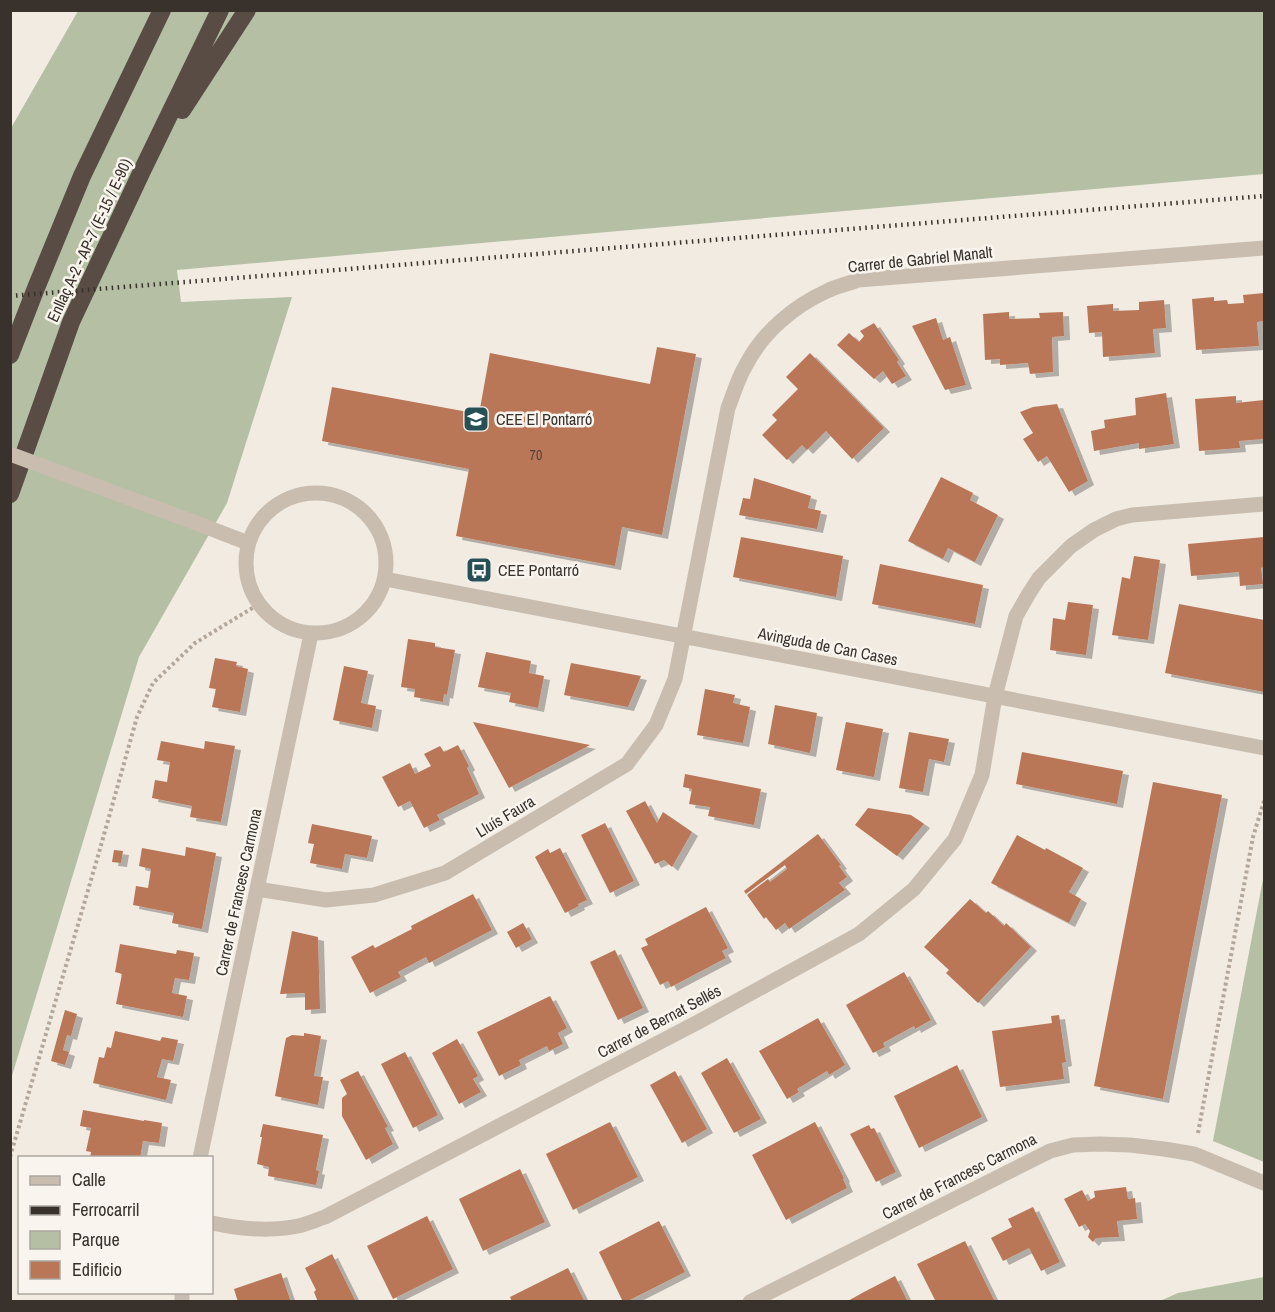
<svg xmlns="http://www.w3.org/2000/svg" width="1275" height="1312" font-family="'Archivo Narrow',sans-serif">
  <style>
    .green { fill: #b4bfa3 }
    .building { fill: #b97758; filter: url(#shadow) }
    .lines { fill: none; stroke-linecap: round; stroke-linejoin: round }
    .path { stroke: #b4a799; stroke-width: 4; stroke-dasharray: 3 3; stroke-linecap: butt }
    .minor { stroke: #c9bdaf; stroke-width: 15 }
    .highway { stroke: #584c44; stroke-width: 18 }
    .rail { stroke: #38312c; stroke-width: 4.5; stroke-dasharray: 1.5 4.5; stroke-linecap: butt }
    .minor-bridge { stroke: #c9bdaf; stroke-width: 15 }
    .labels { text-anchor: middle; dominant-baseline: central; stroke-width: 5; stroke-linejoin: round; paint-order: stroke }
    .number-label { font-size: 14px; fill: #584237 }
    .street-label { font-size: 16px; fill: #38312c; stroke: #f9f5ee }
    .poi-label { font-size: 16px; fill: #38312c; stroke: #f9f5ee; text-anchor: start }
  </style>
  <defs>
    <filter id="shadow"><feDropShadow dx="6" dy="4" stdDeviation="0" flood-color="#0004"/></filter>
  </defs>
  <rect width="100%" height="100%" fill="#f1ebe2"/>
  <!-- green -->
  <path class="green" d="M78 11H1264V174L177 270 181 302 292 297 227 503 139 657 11 1079V128Z
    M1264 874V1162L1213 1141Z
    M1264 1277V1301H1160L1178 1293Z"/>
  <!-- building -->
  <path class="building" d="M1264 293V321L1257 322 1259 346 1196 350 1192 299 1214 297V301L1227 300 1228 304 1244 303 1243 295Z
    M1164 300 1166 328 1153 329 1155 353 1103 357 1102 332 1089 333 1087 306 1113 304V311L1139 310V302Z
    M1009 312V319L1040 318 1039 313 1063 312 1064 336 1052 337 1053 372 1030 374 1028 363 1000 365V359L985 360 983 314Z
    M936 318 943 340 950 337 966 385 945 390 912 326Z
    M874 323 899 360 897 362 906 376 892 384 883 371 874 379 837 345 849 333 859 342 864 336 860 331Z
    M657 347 696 354 662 535 622 527 615 566 456 536 469 469 322 441 332 387 479 414 490 353 650 384Z
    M810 353 884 428 852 459 826 431 807 450 802 445 787 460 762 435 777 420 772 415 798 389 786 377Z
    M1166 393 1174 444 1139 449V443L1094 451 1091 431 1105 428 1104 420 1136 415 1135 398Z
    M1236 396V403L1264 400V439L1239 441 1240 448 1199 451 1195 399Z
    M1057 404 1088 481 1069 492 1047 456 1038 462 1023 439 1033 433 1020 412 1033 407Z
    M941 477 973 493 970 500 998 515 975 562 948 548 943 559 908 541Z
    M754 478 811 496 808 508 821 511 817 529 739 515 743 498 750 499Z
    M741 537 843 556 836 597 733 577Z
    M1264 537V567L1261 568 1263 584 1240 586 1239 572 1191 576 1188 544Z
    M1134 556 1160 560 1148 640 1112 635 1122 577 1130 579Z
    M880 564 983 585 975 624 872 604Z
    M1068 602 1093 605 1086 655 1050 650 1053 618 1065 620Z
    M1179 604 1264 620V692L1165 673Z
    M408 639 435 643V647L455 650 447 695 444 694 443 702 414 697 415 689 401 687Z
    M486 652 531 661 529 673 544 676 538 708 509 702 511 693 478 687Z
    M215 658 237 662 236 666 248 669 240 712 212 707 216 689 209 688Z
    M571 663 641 676 628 707 564 695Z
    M344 666 368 671 361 703 376 706 372 728 333 720Z
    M705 689 735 695 733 703 750 707 743 743 697 735Z
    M775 705 817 713 810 753 768 744Z
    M473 722 590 745 509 788Z
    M846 722 883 729 874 777 836 770Z
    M909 732 949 739 944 762 929 759 923 792 899 788Z
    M161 741 204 749 205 741 235 746 221 822 190 817 192 806 152 798 155 780 167 782 170 762 157 760Z
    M458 745 469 766 467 768 479 794 437 815 440 820 424 828 410 801 398 807 382 777 410 763 415 774 431 766 424 754 440 746 444 752Z
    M1022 752 1123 771 1117 804 1016 784Z
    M685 774 761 789 754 825 708 816 710 807 689 804 692 789 683 787Z
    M1153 782 1222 795 1163 1099 1094 1086Z
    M645 801 657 823 663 812 692 832 672 867 664 860 655 864 626 811Z
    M868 808 911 815 924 824 897 856 855 825Z
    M605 823 634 881 610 893 581 835Z
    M312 824 372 836 367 858 345 854 342 869 310 863 314 844 308 843Z
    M818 834 841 865 839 866 847 877 839 883 845 890 789 929 785 923 776 930 766 917 764 919 747 895 768 879 770 882 787 869 785 865 746 894 744 891Z
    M1017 835 1045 850 1046 848 1083 868 1069 892 1081 899 1069 923 991 883Z
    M186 847 216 853 202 929 172 923 174 913 133 905 136 886 148 888 151 869 139 866 142 848 185 856Z
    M560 848 587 900 578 904 579 906 565 913 535 857 548 849 550 853Z
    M114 850 123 851 121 863 112 862Z
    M473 894 492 930 429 963 426 957 398 972 401 977 370 993 351 957 373 945 375 948 412 929 411 926Z
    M970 899 986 913 988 911 1004 926 1006 923 1031 947 978 1003 946 973 949 970 924 947Z
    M706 907 728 948 722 951 726 958 671 987 668 981 660 985 641 948 648 945 645 939Z
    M523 923 532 939 516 948 507 932Z
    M292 931 318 937 320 1009 305 1010V993L280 994Z
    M120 944 176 954 177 950 194 953 189 980 175 978 172 993 187 996 183 1017 116 1004 122 974 115 972Z
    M615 950 643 1008 618 1020 590 962Z
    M904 972 931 1020 915 1029 914 1026 883 1043 885 1047 873 1053 846 1005Z
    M550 996 567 1028 558 1033 563 1044 549 1051 547 1046 519 1060 521 1065 499 1076 477 1032Z
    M65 1010 77 1014 71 1036 67 1035 63 1050 69 1052 65 1065 51 1061Z
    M1059 1015 1066 1062 1062 1063 1064 1079 1000 1087 992 1031 1052 1023 1051 1016Z
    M818 1018 845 1065 829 1075 827 1071 797 1089 799 1092 787 1099 759 1051Z
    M115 1031 160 1041 162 1037 178 1040 173 1061 162 1059 157 1077 171 1080 166 1100 93 1083 99 1057 104 1058 107 1047 111 1048Z
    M304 1033 321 1036 314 1076 323 1077 318 1105 275 1096 286 1038 292 1035 304 1036Z
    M457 1039 478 1076 473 1079 481 1092 459 1104 432 1053Z
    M405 1052 438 1115 413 1128 381 1064Z
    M727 1058 761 1119 734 1133 701 1073Z
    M957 1065 982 1117 919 1148 894 1096Z
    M358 1071 388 1127 385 1128 393 1144 366 1160 342 1116V1098L347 1094 340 1080Z
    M675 1071 707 1129 682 1143 650 1085Z
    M83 1110 144 1121V1120L162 1123 159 1143 143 1141 140 1158H90L91 1152 86 1151 91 1128 80 1126Z
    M610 1122 638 1177 573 1210 546 1154Z
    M815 1122 844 1178 843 1179 847 1188 786 1220 752 1155Z
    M263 1124 323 1135 316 1170 319 1171 316 1185 268 1176 269 1167 257 1164 262 1137H260Z
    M869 1125 871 1129 874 1128 896 1172 876 1182 850 1134Z
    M520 1169 545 1222 483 1251 459 1199Z
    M1126 1187 1128 1199 1135 1198 1137 1219 1117 1221 1119 1237 1096 1238 1093 1242 1088 1237 1090 1231 1085 1224 1079 1227 1064 1199 1082 1190 1088 1201 1095 1197 1094 1191Z
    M1033 1207 1060 1262 1041 1271 1029 1248 1003 1261 991 1238 1012 1227 1008 1219Z
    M427 1216 453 1269 393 1299 367 1246Z
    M659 1221 685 1272 626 1302H623L599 1252Z
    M965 1241 994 1300 992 1302H936L917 1264Z
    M332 1254 356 1302H318L314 1292 316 1290 305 1268Z
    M568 1268 585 1302H512L510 1297Z
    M281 1273 291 1302H238L234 1289Z
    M895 1276 908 1302H846L864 1292Z"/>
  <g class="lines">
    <!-- path -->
    <path class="path" d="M1198 1133 1253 837 1264 801
      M10 1157 98 856 137 717 153 683 195 643 259 604"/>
    <!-- minor -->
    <path class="minor" d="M246 563a70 70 0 1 1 140 0a70 70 0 1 1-140 0Z
      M199 524 248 543
      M385 579 1264 748
      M257 889 326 900 374 895 445 873 627 764 656 725 675 679 728 408C734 393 738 378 746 365 763 332 794 306 827 291 837 286 848 284 858 280L1264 248
      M200 1158 311 634
      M212 1223C240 1229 269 1232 298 1226 307 1224 316 1220 325 1217L702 1020 859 934 914 889 955 839 982 775 995 696 1016 616 1028 595 1039 578 1071 546 1094 530 1116 519 1132 515 1264 504
      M182 1292V1302
      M750 1302 1050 1151 1073 1145 1100 1144 1130 1145 1164 1149 1194 1154 1264 1183"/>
    <!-- highway -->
    <path class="highway" d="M182 110 247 10
      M10 355 36 288 82 176 162 10
      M10 494 71 322 142 171 220 10"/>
    <!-- rail -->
    <path class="rail" d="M10 296 1264 196"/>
    <!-- minor-bridge -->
    <path class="minor-bridge" d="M10 454 199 524"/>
  </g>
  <!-- icons -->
  <defs>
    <g id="school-square" transform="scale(1.35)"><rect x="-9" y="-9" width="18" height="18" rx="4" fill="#264f56" stroke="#f9f5ee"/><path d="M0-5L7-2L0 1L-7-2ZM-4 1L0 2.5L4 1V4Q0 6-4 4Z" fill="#fff"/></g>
    <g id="bus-square" transform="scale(1.35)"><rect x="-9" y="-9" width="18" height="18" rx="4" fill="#264f56" stroke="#f9f5ee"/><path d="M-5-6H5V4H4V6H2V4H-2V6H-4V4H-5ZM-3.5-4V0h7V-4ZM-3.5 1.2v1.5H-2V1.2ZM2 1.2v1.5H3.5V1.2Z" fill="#fff"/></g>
  </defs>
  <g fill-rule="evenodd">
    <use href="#school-square" x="476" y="419"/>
    <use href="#bus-square" x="479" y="570"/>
  </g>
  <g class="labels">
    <!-- number labels -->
    <g class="number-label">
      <text x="536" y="455">70</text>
    </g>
    <!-- street labels -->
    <g class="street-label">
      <text transform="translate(89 240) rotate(-65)">Enllaç A-2 - AP-7 (E-15 / E-90)</text>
      <text transform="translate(920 259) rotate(-6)">Carrer de Gabriel Manalt</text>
      <text transform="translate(828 646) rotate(11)">Avinguda de Can Cases</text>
      <text transform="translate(505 816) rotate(-31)">Lluís Faura</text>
      <text transform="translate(238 892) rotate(-78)">Carrer de Francesc Carmona</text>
      <text transform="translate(659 1021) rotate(-28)">Carrer de Bernat Sellés</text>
      <text transform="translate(959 1176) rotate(-27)">Carrer de Francesc Carmona</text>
    </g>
    <!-- poi labels -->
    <g class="poi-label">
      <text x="496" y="419">CEE El Pontarró</text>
      <text x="498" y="570">CEE Pontarró</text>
    </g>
  </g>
  <!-- border -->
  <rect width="1275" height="1312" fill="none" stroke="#38312c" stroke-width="24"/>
  <!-- legend -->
  <rect x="18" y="1156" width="195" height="138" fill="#f9f5ee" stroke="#aca7a0" stroke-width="1.5"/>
  <rect x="30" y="1176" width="30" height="9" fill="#c9bdaf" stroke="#aca7a0" stroke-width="1.5"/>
  <text x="72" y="1186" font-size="18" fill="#38312c">Calle</text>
  <rect x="30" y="1206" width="30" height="9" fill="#38312c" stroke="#aca7a0" stroke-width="1.5"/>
  <text x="72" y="1216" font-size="18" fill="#38312c">Ferrocarril</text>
  <rect x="30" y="1231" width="30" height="18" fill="#b4bfa3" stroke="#aca7a0" stroke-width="1.5"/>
  <text x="72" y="1246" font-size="18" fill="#38312c">Parque</text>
  <rect x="30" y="1261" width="30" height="18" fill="#b97758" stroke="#aca7a0" stroke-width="1.5"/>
  <text x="72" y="1276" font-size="18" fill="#38312c">Edificio</text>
</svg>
